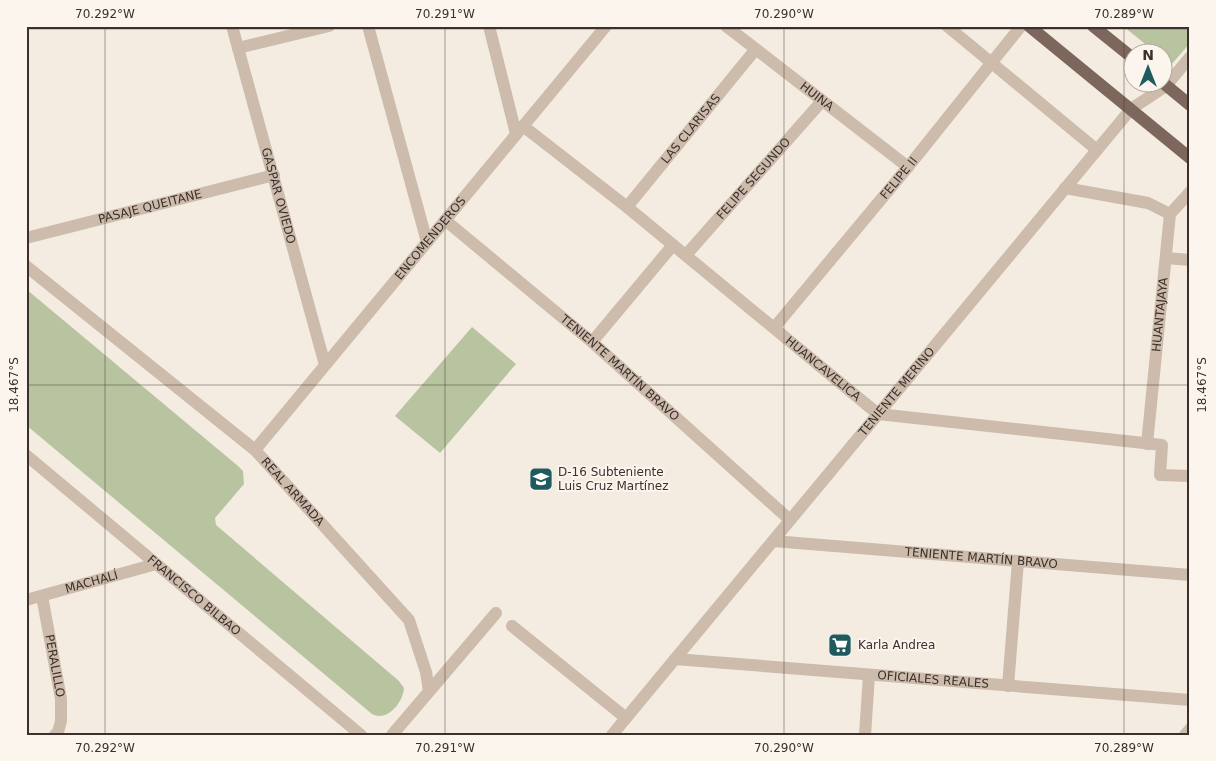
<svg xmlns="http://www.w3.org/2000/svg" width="1216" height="761" font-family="'DejaVu Sans',sans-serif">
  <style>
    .green { fill: #b8c4a0 }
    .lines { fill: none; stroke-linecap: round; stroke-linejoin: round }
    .minor { stroke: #cdbbac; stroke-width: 12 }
    .major { stroke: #7d675c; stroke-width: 12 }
    .ticks { fill: none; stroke: #3b302b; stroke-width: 1; stroke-opacity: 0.45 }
    .labels { text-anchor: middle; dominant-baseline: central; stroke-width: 4; stroke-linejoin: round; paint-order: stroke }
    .street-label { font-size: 12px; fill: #3b302b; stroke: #fbf5ee }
    .poi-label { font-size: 12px; fill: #3b302b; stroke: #fbf5ee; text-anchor: start }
    .neatline { fill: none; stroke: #3b302b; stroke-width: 2 }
    .ticks-label { font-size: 12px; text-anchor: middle; fill: #3b302b }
  </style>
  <rect width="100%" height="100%" fill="#f4ebe1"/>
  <!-- green -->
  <path class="green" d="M1123 26H1190V43L1171 65 1164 59V52H1155Z
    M26 289 238 466 243 471 244 484 215 518 216 525 399 681 404 688C403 703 387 722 372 714L26 425Z
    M472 327 516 364 440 453 395 416Z"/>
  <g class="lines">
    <!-- minor -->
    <g class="minor">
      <path id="s1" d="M232 26 325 365"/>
      <path d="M368 26 427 242"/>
      <path d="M489 26 516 134"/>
      <path id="s2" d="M726 26 908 167"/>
      <path d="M947 26 1097 150"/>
      <path d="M238 48 329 26"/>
      <path id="s3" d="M523 126 627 207 878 414 1162 445 1160 475 1190 476"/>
      <path d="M1065 188 1148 203 1170 214"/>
      <path id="s4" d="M627 207 755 50"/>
      <path id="s5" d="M445 220 592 342 790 520"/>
      <path id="s6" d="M26 238 274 175"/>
      <path id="s7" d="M686 255 822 101"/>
      <path d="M1166 258 1190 260"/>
      <path id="s8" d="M26 266 255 450 409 620 426 672 429 691"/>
      <path id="s9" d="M774 328 908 167 1021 26"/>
      <path d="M592 342 673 245"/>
      <path id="s10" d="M1147 444 1170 214 1190 192"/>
      <path id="s11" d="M255 450 606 26"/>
      <path id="s12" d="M26 455 361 735"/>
      <path id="s13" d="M773 541 1190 575"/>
      <path id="s14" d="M42 596 61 699V721L58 732 55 735"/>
      <path id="s15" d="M26 600 156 564"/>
      <path d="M512 626 626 718"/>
      <path id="s16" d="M675 659 1190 700"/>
      <path d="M1008 686 1018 561"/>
      <path d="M392 735 496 613"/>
      <path id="s17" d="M612 735 1131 109 1166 86 1190 57"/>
      <path d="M865 735 869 675"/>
      <path d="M1185 735 1190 729"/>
    </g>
    <!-- major -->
    <path class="major" d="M1029 26 1190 158
      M1093 26 1134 59
      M1162 82 1190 105"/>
  </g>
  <!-- ticks -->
  <path class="ticks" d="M105 26V735M445 26V735M784 26V735M1124 26V735M26 29H1190M26 385H1190"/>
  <!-- icons -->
  <defs>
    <g id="school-square" transform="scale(1.25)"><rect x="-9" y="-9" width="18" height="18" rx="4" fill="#1f5a5e" stroke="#fbf5ee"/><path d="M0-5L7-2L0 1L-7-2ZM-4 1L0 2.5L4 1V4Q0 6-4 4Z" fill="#fff"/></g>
    <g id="supermarket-square" transform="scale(1.25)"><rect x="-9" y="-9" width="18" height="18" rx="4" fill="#1f5a5e" stroke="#fbf5ee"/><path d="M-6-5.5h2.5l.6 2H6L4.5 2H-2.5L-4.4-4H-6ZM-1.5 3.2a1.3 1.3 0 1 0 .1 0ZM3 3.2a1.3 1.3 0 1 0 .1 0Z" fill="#fff"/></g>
  </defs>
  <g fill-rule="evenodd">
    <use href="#school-square" x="541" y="479"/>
    <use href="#supermarket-square" x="840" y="645"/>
  </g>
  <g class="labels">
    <!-- street labels -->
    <g class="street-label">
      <text stroke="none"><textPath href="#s2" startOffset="115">HUINA</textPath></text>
      <text stroke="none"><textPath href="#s4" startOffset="101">LAS CLARISAS</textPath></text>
      <text stroke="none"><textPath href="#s7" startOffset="102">FELIPE SEGUNDO</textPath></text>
      <text stroke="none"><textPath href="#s9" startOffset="195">FELIPE II</textPath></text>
      <text stroke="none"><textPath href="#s1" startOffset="176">GASPAR OVIEDO</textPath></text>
      <text stroke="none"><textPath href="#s6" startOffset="128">PASAJE QUEITANE</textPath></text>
      <text stroke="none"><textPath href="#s11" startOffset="275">ENCOMENDEROS</textPath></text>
      <text stroke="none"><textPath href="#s10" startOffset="130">HUANTAJAYA</textPath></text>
      <text stroke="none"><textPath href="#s5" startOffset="229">TENIENTE MARTÍN BRAVO</textPath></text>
      <text stroke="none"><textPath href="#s3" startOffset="386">HUANCAVELICA</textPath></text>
      <text stroke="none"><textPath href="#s17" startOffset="446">TENIENTE MERINO</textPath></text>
      <text stroke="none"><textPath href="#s8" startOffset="350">REAL ARMADA</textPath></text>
      <text stroke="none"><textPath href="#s13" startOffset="209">TENIENTE MARTÍN BRAVO</textPath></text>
      <text stroke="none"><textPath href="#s15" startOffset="68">MACHALÍ</textPath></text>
      <text stroke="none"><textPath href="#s12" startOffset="219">FRANCISCO BILBAO</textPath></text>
      <text stroke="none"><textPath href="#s14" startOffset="71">PERALILLO</textPath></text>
      <text stroke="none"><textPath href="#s16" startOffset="259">OFICIALES REALES</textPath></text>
    </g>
    <!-- poi labels -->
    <g class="poi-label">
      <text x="558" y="472">D-16 Subteniente<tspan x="558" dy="14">Luis Cruz Martínez</tspan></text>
      <text x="858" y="645">Karla Andrea</text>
    </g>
  </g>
  <!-- border -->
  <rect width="1216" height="761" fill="none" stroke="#fbf5ee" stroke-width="55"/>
  <!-- north arrow -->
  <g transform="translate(1148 68)"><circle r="24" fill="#fbf5ee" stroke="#aea6a0"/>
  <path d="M0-4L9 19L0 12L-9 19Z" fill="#1f5a5e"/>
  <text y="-8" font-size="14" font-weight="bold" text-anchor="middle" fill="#3b302b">N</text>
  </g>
  <rect x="28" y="28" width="1160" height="706" class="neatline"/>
  <g class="ticks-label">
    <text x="105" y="18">70.292°W</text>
    <text x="445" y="18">70.291°W</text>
    <text x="784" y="18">70.290°W</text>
    <text x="1124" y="18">70.289°W</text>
    <text transform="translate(14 385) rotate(-90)" y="4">18.467°S</text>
    <text transform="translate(1202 385) rotate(-90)" y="4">18.467°S</text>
    <text x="105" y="752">70.292°W</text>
    <text x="445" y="752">70.291°W</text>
    <text x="784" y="752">70.290°W</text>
    <text x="1124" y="752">70.289°W</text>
  </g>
</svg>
